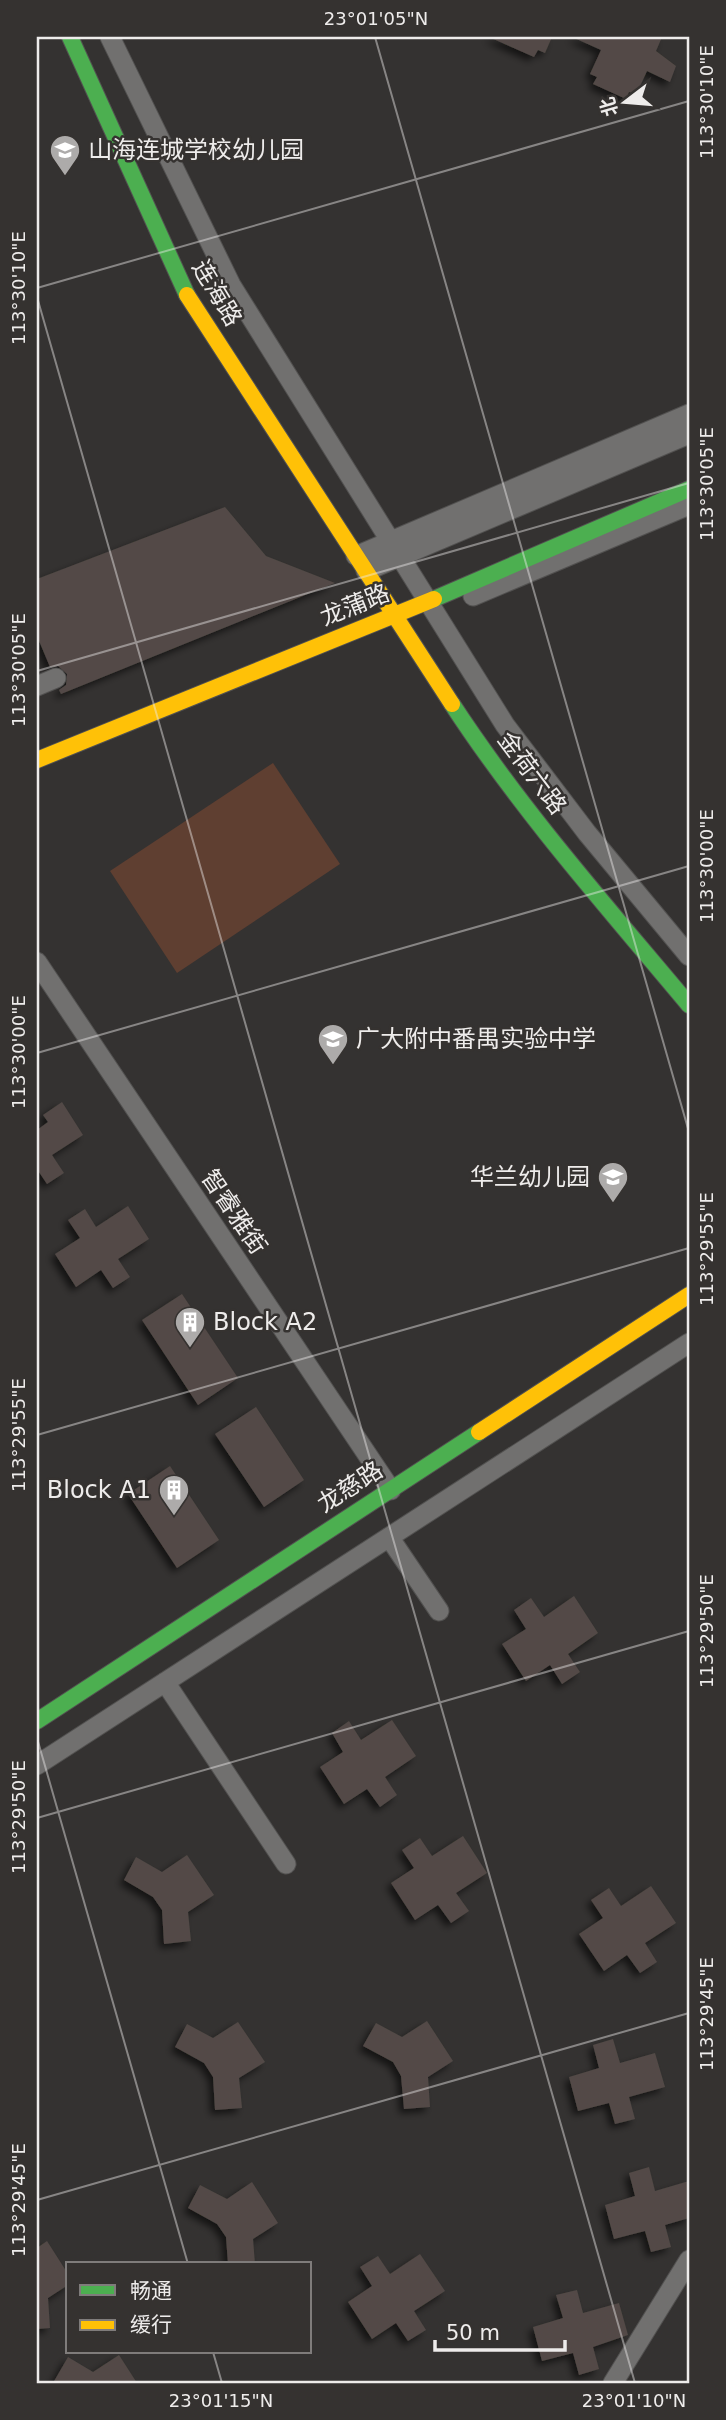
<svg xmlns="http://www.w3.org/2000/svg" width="726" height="2420" font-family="'DejaVu Sans','Noto Sans SC',sans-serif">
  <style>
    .green { fill: #5f3f31 }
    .building { fill: #524a46; filter: url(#shadow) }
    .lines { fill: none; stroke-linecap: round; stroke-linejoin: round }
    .street-casing { stroke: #525150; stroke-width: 21 }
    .fast-casing { stroke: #525150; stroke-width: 18 }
    .slow-casing { stroke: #525150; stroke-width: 18 }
    .street { stroke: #71706f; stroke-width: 19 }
    .fast { stroke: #4caf50; stroke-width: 16 }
    .slow { stroke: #ffc107; stroke-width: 16 }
    .ticks { fill: none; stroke: #eeeceb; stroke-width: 2; stroke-opacity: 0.45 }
    .labels { text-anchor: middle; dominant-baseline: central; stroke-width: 5; stroke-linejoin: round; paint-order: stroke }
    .poi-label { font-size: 24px; fill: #eeeceb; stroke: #353230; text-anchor: start }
    .street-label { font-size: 24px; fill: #eeeceb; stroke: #353230 }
    .neatline { fill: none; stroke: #eeeceb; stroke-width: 2.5 }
    .ticks-label { font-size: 18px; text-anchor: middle; fill: #eeeceb }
  </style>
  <defs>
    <filter id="shadow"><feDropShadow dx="-4.5" dy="4.5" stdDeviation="3.5" flood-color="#0009"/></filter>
  </defs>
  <rect width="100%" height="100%" fill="#343231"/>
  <!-- green -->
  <path class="green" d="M273 763 340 864 177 973 110 871Z"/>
  <!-- building -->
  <path class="building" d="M489 37H552L545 53 538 50 534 57Z
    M572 37H662L656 51 676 66 670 82 647 71 636 95 629 92 626 99 593 84 597 77 590 74 601 50Z
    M225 507 266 556 335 583 61 694 59 690 66 685 67 674 58 666 50 667 37 636V579Z
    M62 1102 83 1135 52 1155 64 1173 47 1184 37 1169V1130L48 1122 43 1115Z
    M128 1206 149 1239 118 1259 130 1277 113 1288 101 1270 76 1287 55 1254 80 1238 68 1220 85 1209 96 1227Z
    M182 1294 238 1378 198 1405 142 1320Z
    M256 1407 304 1480 264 1507 215 1434Z
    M170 1466 219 1540 177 1568 128 1494Z
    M574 1596 598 1633 568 1654 580 1672 562 1684 550 1665 526 1681 502 1644 526 1629 514 1610 531 1598 544 1617Z
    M392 1720 416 1756 385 1777 397 1795 380 1807 367 1789 344 1804 320 1767 343 1752 332 1733 349 1721 361 1740Z
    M463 1836 487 1873 456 1893 469 1911 451 1923 438 1905 415 1920 391 1883 414 1868 402 1850 420 1838 432 1856Z
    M187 1855 214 1895 188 1912 191 1941 164 1944 162 1910 153 1897 124 1880 136 1857 162 1872Z
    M651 1886 676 1923 645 1943 657 1962 640 1973 627 1955 604 1971 579 1934 603 1918 591 1900 609 1888 621 1906Z
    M427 2021 453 2061 428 2077 430 2107 404 2109 401 2076 393 2062 363 2046 376 2023 402 2037Z
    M238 2022 265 2062 239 2078 242 2108 215 2110 213 2077 204 2063 175 2047 187 2024 213 2038Z
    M613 2039 620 2063 655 2053 665 2087 629 2097 635 2119 615 2124 609 2103 578 2111 569 2077 599 2068 593 2045Z
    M649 2167 655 2191 689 2181V2218L665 2225 671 2247 651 2252 645 2231 614 2239 605 2205 635 2196 629 2173Z
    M252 2182 278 2223 253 2239 255 2264H228L226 2237 217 2224 188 2208 200 2185 227 2199Z
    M47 2241 68 2274V2285L48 2298 50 2328 37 2329V2248Z
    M420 2254 445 2291 414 2311 426 2330 408 2341 396 2323 372 2339 348 2302 372 2286 360 2267 378 2256 390 2274Z
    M577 2290 583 2313 619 2303 628 2335 593 2347 599 2369 579 2375 573 2353 542 2361 533 2327 563 2318 556 2295Z
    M119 2355 137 2383H53L68 2357 93 2372Z"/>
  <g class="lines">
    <!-- street casing -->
    <g class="street-casing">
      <path id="street" d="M110 37 231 285 505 725 587 833 689 956
        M356 556 689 414
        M366 571 689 434
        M473 596 689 505
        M37 686 56 678
        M37 962 391 1490
        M389 1537 439 1611
        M165 1682 286 1864
        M37 1765 689 1343
        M613 2383 689 2260"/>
    </g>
    <!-- fast casing -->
    <g class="fast-casing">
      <path id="fast" d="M70 37 187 295
        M434 599 689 489
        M452 704C522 811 607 907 689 1005
        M37 1721 479 1432"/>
    </g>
    <!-- slow casing -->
    <g class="slow-casing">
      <path id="slow" d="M187 295 452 704
        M37 760 434 599
        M479 1432 689 1295"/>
    </g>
    <!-- street -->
    <use href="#street" class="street"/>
    <!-- fast -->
    <use href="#fast" class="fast"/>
    <!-- slow -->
    <use href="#slow" class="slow"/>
  </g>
  <!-- ticks -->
  <path class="ticks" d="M375 37 689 1132M37 288 689 101M37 297 635 2383M37 671 689 483M37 1053 689 866M37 1435 689 1248M37 1738 188 2264M37 1818 689 1631M37 2200 689 2013M213 2352 222 2383"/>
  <!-- icons -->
  <defs>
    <g id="school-pin" transform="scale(1.575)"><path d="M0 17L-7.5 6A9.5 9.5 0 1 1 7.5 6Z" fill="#adabaa" stroke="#353230"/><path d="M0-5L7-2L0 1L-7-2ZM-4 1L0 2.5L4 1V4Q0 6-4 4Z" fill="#fff"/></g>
    <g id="building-pin" transform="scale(1.575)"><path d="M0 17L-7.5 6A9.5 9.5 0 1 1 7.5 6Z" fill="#adabaa" stroke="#353230"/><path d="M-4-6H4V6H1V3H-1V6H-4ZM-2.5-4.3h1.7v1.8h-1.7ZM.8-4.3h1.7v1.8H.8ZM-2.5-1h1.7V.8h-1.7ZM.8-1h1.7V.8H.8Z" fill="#fff"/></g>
  </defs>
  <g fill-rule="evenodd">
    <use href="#school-pin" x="65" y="150"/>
    <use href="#school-pin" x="333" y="1039"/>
    <use href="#school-pin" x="613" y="1177"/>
    <use href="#building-pin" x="190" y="1322"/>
    <use href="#building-pin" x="174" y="1490"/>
  </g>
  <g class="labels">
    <!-- poi labels -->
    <g class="poi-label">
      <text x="88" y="150">山海连城学校幼儿园</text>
      <text x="356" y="1039">广大附中番禺实验中学</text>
      <text x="590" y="1177" text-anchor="end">华兰幼儿园</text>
      <text x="213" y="1322">Block A2</text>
      <text x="151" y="1490" text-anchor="end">Block A1</text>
    </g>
    <!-- street labels -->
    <g class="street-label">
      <text transform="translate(217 293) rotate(59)">连海路</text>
      <text transform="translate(355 605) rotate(-22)">龙蒲路</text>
      <text transform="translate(532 773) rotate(53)">金荷六路</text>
      <text transform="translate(234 1212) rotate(56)">智睿雅街</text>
      <text transform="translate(350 1487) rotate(-33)">龙慈路</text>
    </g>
  </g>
  <!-- border -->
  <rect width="726" height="2420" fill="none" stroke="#353230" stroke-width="77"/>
  <!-- legend -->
  <rect x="66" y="2262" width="245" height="91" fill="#353230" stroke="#7f7c7b" stroke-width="2"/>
  <rect x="80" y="2285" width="35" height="10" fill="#4caf50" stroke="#7f7c7b" stroke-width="2"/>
  <text x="130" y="2298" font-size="21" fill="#eeeceb">畅通</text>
  <rect x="80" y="2320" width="35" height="10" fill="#ffc107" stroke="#7f7c7b" stroke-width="2"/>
  <text x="130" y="2332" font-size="21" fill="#eeeceb">缓行</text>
  <!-- north arrow -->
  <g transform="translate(625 102) rotate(254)" stroke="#353230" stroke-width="5" paint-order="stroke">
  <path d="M0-5L12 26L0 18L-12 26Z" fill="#eeeceb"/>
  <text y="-10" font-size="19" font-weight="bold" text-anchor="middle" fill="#eeeceb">北</text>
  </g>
  <!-- scale -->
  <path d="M435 2340v10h130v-10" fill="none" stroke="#eeeceb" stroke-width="3.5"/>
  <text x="446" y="2340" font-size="21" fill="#eeeceb" stroke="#353230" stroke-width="5" paint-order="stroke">50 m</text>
  <rect x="38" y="38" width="650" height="2344" class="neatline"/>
  <g class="ticks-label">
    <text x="376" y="25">23°01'05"N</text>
    <text transform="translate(707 102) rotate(-90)" y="6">113°30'10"E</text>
    <text transform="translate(19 288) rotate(-90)" y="6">113°30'10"E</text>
    <text transform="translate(707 484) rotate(-90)" y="6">113°30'05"E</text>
    <text transform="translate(19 670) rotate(-90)" y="6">113°30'05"E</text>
    <text transform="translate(707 866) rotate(-90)" y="6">113°30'00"E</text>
    <text transform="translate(19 1052) rotate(-90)" y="6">113°30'00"E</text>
    <text transform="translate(707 1249) rotate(-90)" y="6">113°29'55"E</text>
    <text transform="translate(19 1435) rotate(-90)" y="6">113°29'55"E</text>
    <text transform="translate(707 1631) rotate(-90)" y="6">113°29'50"E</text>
    <text transform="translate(19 1817) rotate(-90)" y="6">113°29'50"E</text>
    <text transform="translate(707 2014) rotate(-90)" y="6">113°29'45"E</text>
    <text transform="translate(19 2200) rotate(-90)" y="6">113°29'45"E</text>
    <text x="221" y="2407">23°01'15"N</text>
    <text x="634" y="2407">23°01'10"N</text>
  </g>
</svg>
